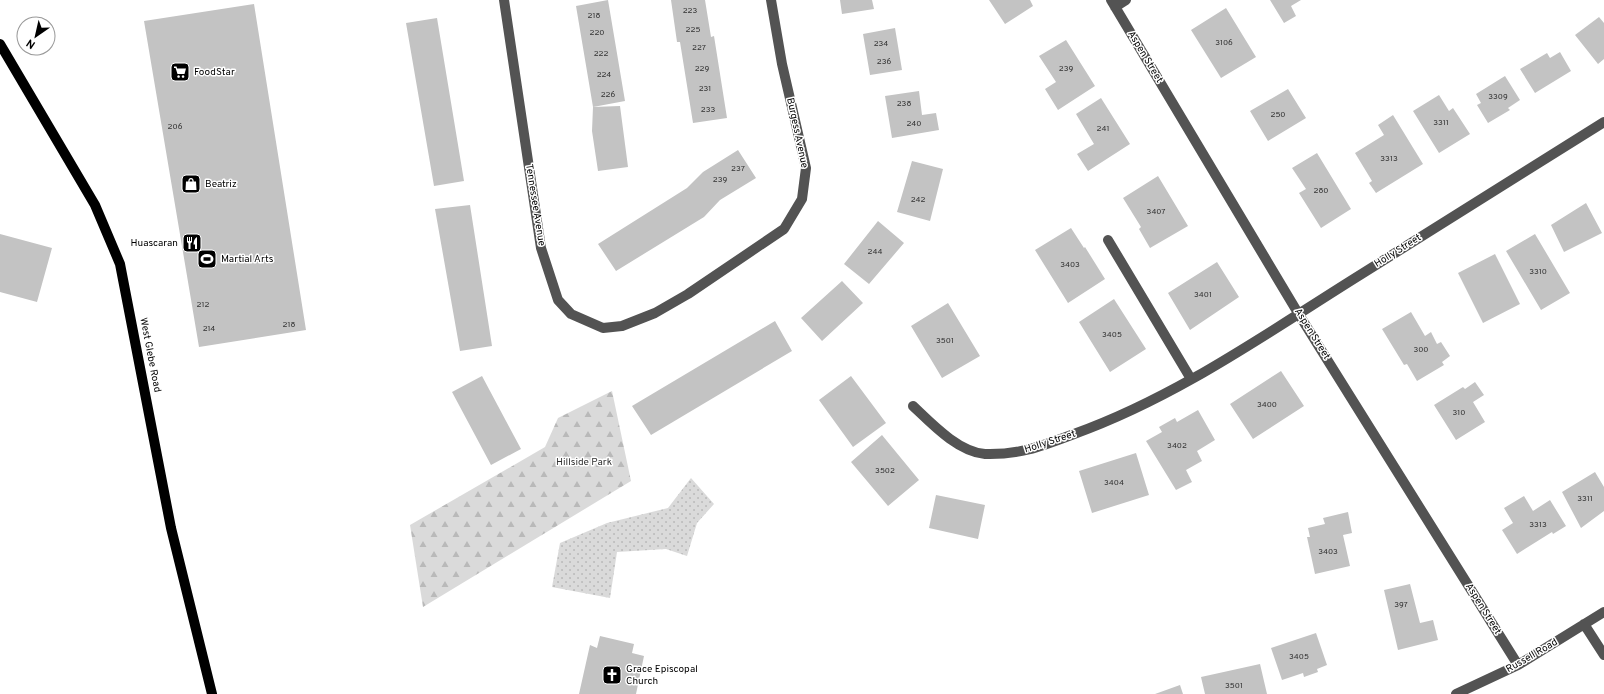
<svg xmlns="http://www.w3.org/2000/svg" width="1604" height="694" font-family="Overpass,sans-serif">
  <style>
    .forest { fill: url(#forest-firs) }
    .park { fill: url(#park-dots) }
    .building { fill: #c3c3c3 }
    .lines { fill: none; stroke-linecap: round; stroke-linejoin: round }
    .minor { stroke: #535353; stroke-width: 10 }
    .major { stroke: #000; stroke-width: 10 }
    .labels { text-anchor: middle; dominant-baseline: central; stroke-width: 3; stroke-linejoin: round; paint-order: stroke }
    .number-label { font-size: 8px; fill: #313131 }
    .street-label { font-size: 10px; fill: #000; stroke: #fff }
    .poi-label { font-size: 10px; fill: #000; stroke: #fff; text-anchor: start }
    .park-label { font-size: 10px; fill: #313131; stroke: #fff }
  </style>
  <defs>
    <pattern id="forest-firs" width="22" height="20" patternUnits="userSpaceOnUse"><rect width="22" height="20" fill="#dadada"/><path d="M5 1l3.5 6h-7zM16 11l3.5 6h-7z" fill="#b9b9b9"/></pattern>
    <pattern id="park-dots" width="8" height="8" patternUnits="userSpaceOnUse"><rect width="8" height="8" fill="#dadada"/><path d="M2 2h.1M6 6h.1" fill="none" stroke="#b9b9b9" stroke-width="1.8" stroke-linecap="round"/></pattern>
  </defs>
  <rect width="100%" height="100%" fill="#fff"/>
  <!-- forest -->
  <path class="forest" d="M612 391 631 481 423 607 410 525 545 447 558 418Z"/>
  <!-- park -->
  <path class="park" d="M691 478 714 504 697 523 687 556 666 549 617 552 610 598 552 587 560 543 607 523 668 508Z"/>
  <!-- building -->
  <path class="building" d="M608 0 625 101 593 107 620 106 628 167 598 171 592 131 593 107 576 6Z
    M671 0H705L711 37 714 36 727 118 693 123 680 42H677Z
    M840 0H872L874 9 842 14Z
    M989 0H1030L1033 6 1005 24Z
    M1270 0H1301L1291 6 1296 16 1284 23Z
    M254 4 306 330 199 347 144 21Z
    M1226 8 1256 57 1221 78 1191 30Z
    M1599 17 1604 23V59L1598 64 1575 35Z
    M437 18 464 181 434 186 406 23Z
    M895 28 902 70 870 75 863 34Z
    M1066 40 1095 86 1058 110 1045 89 1056 82 1039 56Z
    M1560 52 1571 71 1535 93 1520 69 1547 53 1550 58Z
    M1505 76 1520 100 1508 108 1510 110 1488 123 1477 105 1481 103 1476 94Z
    M1288 89 1306 118 1268 141 1250 111Z
    M919 91 922 115 936 113 939 130 892 138 885 96Z
    M1439 95 1449 111 1453 108 1470 134 1439 153 1413 111Z
    M1101 98 1130 144 1088 171 1077 154 1094 144 1076 114Z
    M1393 115 1423 164 1376 193 1369 183 1372 181 1355 153 1384 135 1378 125Z
    M738 150 756 178 720 200 704 217 616 271 598 244 687 188 703 172Z
    M1317 153 1351 209 1321 228 1299 193 1306 189 1292 168Z
    M912 161 943 169 930 221 897 212Z
    M1158 176 1188 226 1150 248 1139 229 1141 227 1123 198Z
    M1586 203 1602 233 1564 252 1551 225Z
    M470 205 492 346 460 351 435 209Z
    M878 221 904 243 869 284 844 264Z
    M1071 228 1084 248 1085 247 1105 279 1068 303 1035 250Z
    M0 234 52 248 37 302 0 292Z
    M1535 234 1570 293 1541 310 1506 251Z
    M1495 254 1520 304 1483 323 1458 273Z
    M1217 262 1239 297 1190 330 1168 293Z
    M842 281 863 303 822 341 801 318Z
    M1114 299 1146 349 1110 372 1079 322Z
    M948 303 980 356 942 378 911 326Z
    M1411 312 1425 336 1431 332 1437 344 1441 342 1450 356 1442 362 1444 365 1417 381 1407 364 1404 365 1382 329Z
    M775 321 792 351 651 435 632 406Z
    M1281 371 1304 406 1253 439 1230 404Z
    M482 376 521 449 491 465 452 392Z
    M851 376 886 423 853 447 819 400Z
    M1475 382 1484 395 1473 402 1485 422 1456 440 1434 405 1463 387 1465 389Z
    M1198 410 1215 440 1197 451 1202 461 1186 470 1192 482 1176 490 1146 441 1162 432 1159 427 1175 418 1177 422Z
    M882 435 919 480 888 506 851 462Z
    M1136 453 1149 495 1092 513 1079 471Z
    M1595 472 1604 487V511L1581 528 1562 492Z
    M936 495 985 505 978 539 929 528Z
    M1524 496 1533 511 1550 500 1566 526 1553 534 1552 532 1517 554 1502 530 1513 523 1504 508Z
    M1348 512 1352 533 1343 535 1350 566 1315 574 1307 537H1310L1308 528 1325 524 1323 518Z
    M1410 584 1420 623 1433 620 1438 640 1398 650 1384 590Z
    M1316 633 1327 665 1317 669 1318 672 1304 677 1303 673 1282 680 1271 648Z
    M600 636 634 644 632 653 644 656 636 694H579L590 645 597 648Z
    M1260 664 1267 694H1205L1201 677Z
    M1180 685 1183 694H1155Z"/>
  <g class="lines">
    <!-- minor -->
    <path class="minor" d="M504 0 541 248 558 300 571 314 603 328 622 326 655 313 688 294 784 229 802 199 806 168 782 64 771 0
      M1111 0 1298 313 1518 665
      M1115 7 1126 0
      M1108 240 1191 379
      M913 406C931 423 958 452 985 454 1020 455 1042 446 1074 434 1177 397 1267 333 1360 275 1441 224 1522 173 1604 122
      M1584 624 1604 655
      M1456 694 1518 665 1604 612"/>
    <!-- major -->
    <path class="major" d="M0 44 95 205 120 264 171 528 212 694"/>
  </g>
  <!-- icons -->
  <defs>
    <g id="supermarket-square" transform="scale(1)"><rect x="-9" y="-9" width="18" height="18" rx="4" fill="#000" stroke="#fff"/><path d="M-6-5.5h2.5l.6 2H6L4.5 2H-2.5L-4.4-4H-6ZM-1.5 3.2a1.3 1.3 0 1 0 .1 0ZM3 3.2a1.3 1.3 0 1 0 .1 0Z" fill="#fff"/></g>
    <g id="shop-square" transform="scale(1)"><rect x="-9" y="-9" width="18" height="18" rx="4" fill="#000" stroke="#fff"/><path d="M-5-2.5h2.3a2.7 3.5 0 0 1 5.4 0H5L5.5 6h-11ZM-1.5-2.5h3a1.5 2.3 0 0 0-3 0Z" fill="#fff"/></g>
    <g id="restaurant-square" transform="scale(1)"><rect x="-9" y="-9" width="18" height="18" rx="4" fill="#000" stroke="#fff"/><path d="M-5-6h1v4h1v-4h1v4h1v-4h1v5L-1.5 .5V6h-2V.5L-5-1ZM5-6V6H3V1.5H1.5Q1.5-4 5-6Z" fill="#fff"/></g>
    <g id="stadium-square" transform="scale(1)"><rect x="-9" y="-9" width="18" height="18" rx="4" fill="#000" stroke="#fff"/><path d="M0-5a6.5 5 0 1 0 0 10a6.5 5 0 1 0 0-10ZM-3.5-1.8h7v3.6h-7Z" fill="#fff"/></g>
    <g id="church-square" transform="scale(1)"><rect x="-9" y="-9" width="18" height="18" rx="4" fill="#000" stroke="#fff"/><path d="M-1.2-6h2.4v3.5h3.3v2.4h-3.3V6h-2.4V-.1h-3.3v-2.4h3.3Z" fill="#fff"/></g>
  </defs>
  <g fill-rule="evenodd">
    <use href="#supermarket-square" x="180" y="72"/>
    <use href="#shop-square" x="191" y="184"/>
    <use href="#restaurant-square" x="192" y="243"/>
    <use href="#stadium-square" x="207" y="259"/>
    <use href="#church-square" x="612" y="675"/>
  </g>
  <g class="labels">
    <!-- number labels -->
    <g class="number-label">
      <text x="690" y="11">223</text>
      <text x="594" y="16">218</text>
      <text x="693" y="30">225</text>
      <text x="597" y="33">220</text>
      <text x="1224" y="43">3106</text>
      <text x="881" y="44">234</text>
      <text x="699" y="48">227</text>
      <text x="601" y="54">222</text>
      <text x="884" y="62">236</text>
      <text x="702" y="69">229</text>
      <text x="1066" y="69">239</text>
      <text x="604" y="75">224</text>
      <text x="705" y="89">231</text>
      <text x="608" y="95">226</text>
      <text x="1498" y="97">3309</text>
      <text x="904" y="104">238</text>
      <text x="708" y="110">233</text>
      <text x="1278" y="115">250</text>
      <text x="1441" y="123">3311</text>
      <text x="914" y="124">240</text>
      <text x="175" y="127">206</text>
      <text x="1103" y="129">241</text>
      <text x="1389" y="159">3313</text>
      <text x="738" y="169">237</text>
      <text x="720" y="180">239</text>
      <text x="1321" y="191">280</text>
      <text x="918" y="200">242</text>
      <text x="1156" y="212">3407</text>
      <text x="875" y="252">244</text>
      <text x="1070" y="265">3403</text>
      <text x="1538" y="272">3310</text>
      <text x="1203" y="295">3401</text>
      <text x="203" y="305">212</text>
      <text x="289" y="325">218</text>
      <text x="209" y="329">214</text>
      <text x="1112" y="335">3405</text>
      <text x="945" y="341">3501</text>
      <text x="1421" y="350">300</text>
      <text x="1267" y="405">3400</text>
      <text x="1459" y="413">310</text>
      <text x="1177" y="446">3402</text>
      <text x="885" y="471">3502</text>
      <text x="1114" y="483">3404</text>
      <text x="1585" y="499">3311</text>
      <text x="1538" y="525">3313</text>
      <text x="1328" y="552">3403</text>
      <text x="1401" y="605">397</text>
      <text x="1299" y="657">3405</text>
      <text x="1234" y="686">3501</text>
    </g>
    <!-- street labels -->
    <g class="street-label">
      <text transform="translate(1145 57) rotate(59)">Aspen Street</text>
      <text transform="translate(797 133) rotate(78)">Burgess Avenue</text>
      <text transform="translate(535 205) rotate(81)">Tennessee Avenue</text>
      <text transform="translate(1398 251) rotate(-32)">Holly Street</text>
      <text transform="translate(1312 334) rotate(58)">Aspen Street</text>
      <text transform="translate(150 355) rotate(79)">West Glebe Road</text>
      <text transform="translate(1050 442) rotate(-18)">Holly Street</text>
      <text transform="translate(1483 609) rotate(58)">Aspen Street</text>
      <text transform="translate(1532 656) rotate(-30)">Russell Road</text>
    </g>
    <!-- poi labels -->
    <g class="poi-label">
      <text x="194" y="72">FoodStar</text>
      <text x="205" y="184">Beatriz</text>
      <text x="178" y="243" text-anchor="end">Huascaran</text>
      <text x="221" y="259">Martial Arts</text>
      <text x="626" y="669">Grace Episcopal<tspan x="626" dy="12">Church</tspan></text>
    </g>
    <!-- park labels -->
    <g class="park-label">
      <text x="584" y="462">Hillside Park</text>
    </g>
  </g>
  <!-- north arrow -->
  <g transform="translate(36 36) rotate(214)"><circle r="19" fill="#ffffff" stroke="#999999"/>
  <path d="M0-3L7 15L0 10L-7 15Z" fill="#000000"/>
  <text y="-6" font-size="11" font-weight="bold" text-anchor="middle" fill="#000000">N</text>
  </g>
</svg>
